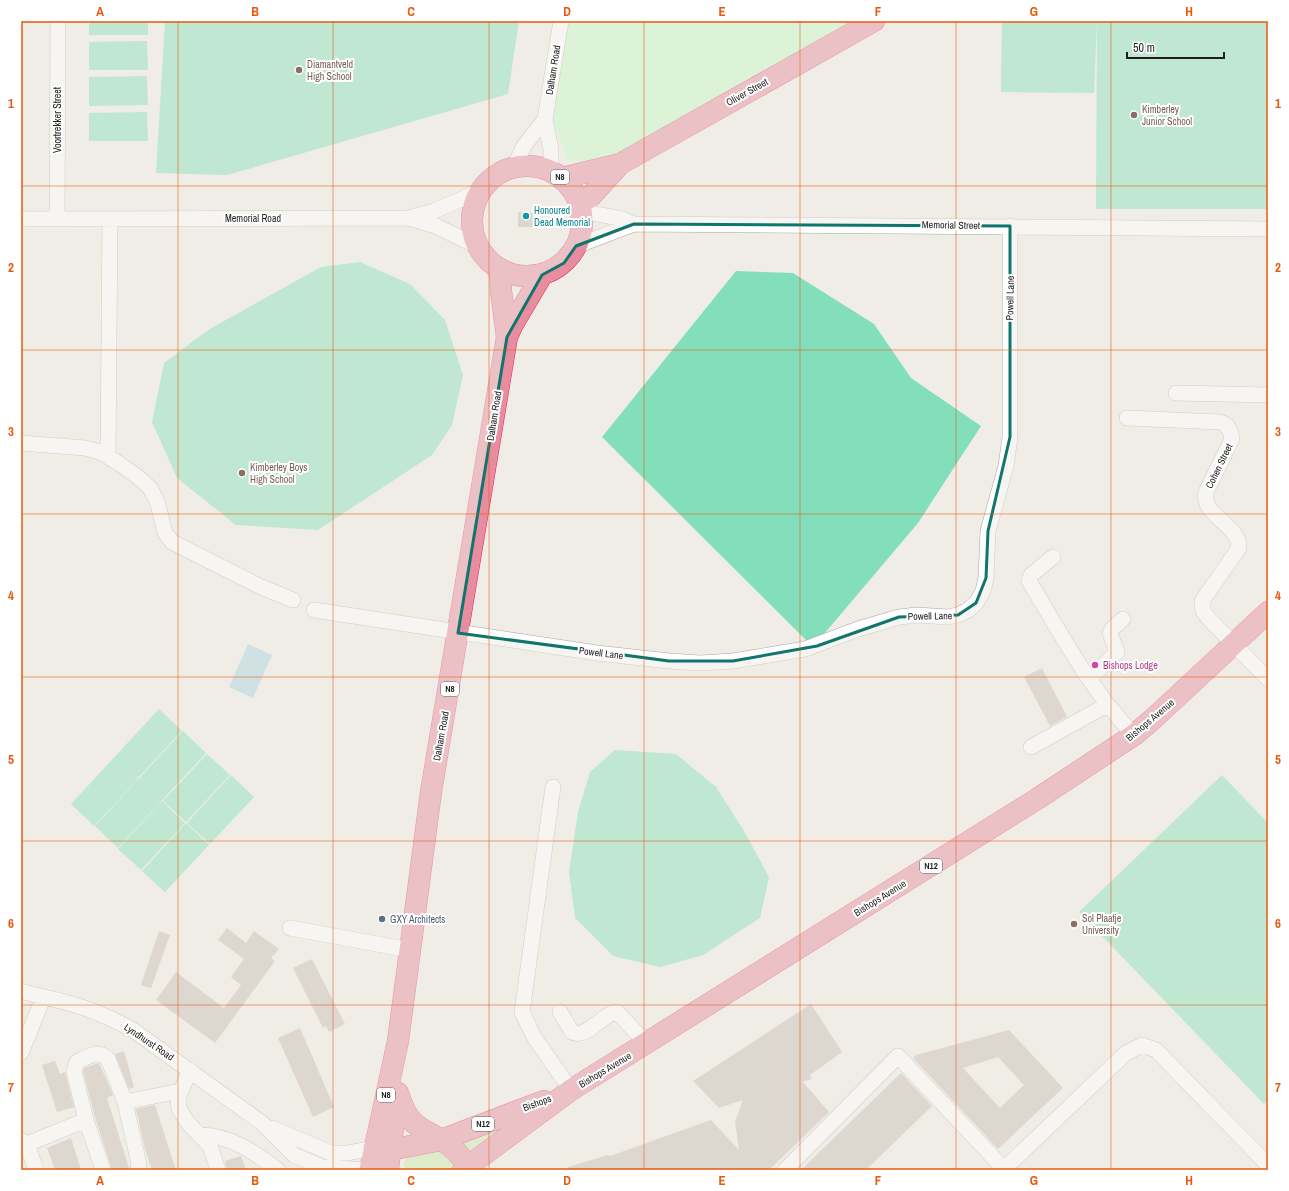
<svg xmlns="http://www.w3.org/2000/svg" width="1289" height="1191" font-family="'Archivo Narrow',sans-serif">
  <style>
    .grass { fill: #cbeaac }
    .park { fill: #c3fac7 }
    .pitch { fill: #83dfbb }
    .water { fill: #a6d2de }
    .building { fill: #c5bcb5; fill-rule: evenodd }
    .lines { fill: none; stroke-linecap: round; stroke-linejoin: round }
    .minor-casing { stroke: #a6a6a6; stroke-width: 16 }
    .highway-casing { stroke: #dc2565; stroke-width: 22 }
    .minor { stroke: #fff; stroke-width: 15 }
    .highway { stroke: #e78d9f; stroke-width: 21 }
    .marked { fill: none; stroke: #0f766e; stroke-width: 3; stroke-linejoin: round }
    .grid { fill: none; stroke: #e8590c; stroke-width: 1; stroke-opacity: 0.55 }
    .education-dot { fill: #8d6e63; stroke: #fff; stroke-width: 1.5 }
    .culture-dot { fill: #0f9aa8; stroke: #fff; stroke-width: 1.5 }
    .hotel-dot { fill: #d1479c; stroke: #fff; stroke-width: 1.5 }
    .service-dot { fill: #5c6f8a; stroke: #fff; stroke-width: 1.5 }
    .labels { text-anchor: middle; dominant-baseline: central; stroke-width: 4; stroke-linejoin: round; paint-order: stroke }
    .shield { fill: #fff; stroke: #626262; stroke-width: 1 }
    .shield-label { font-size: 9px; font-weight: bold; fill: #1f1f1f }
    .education-label { font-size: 10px; fill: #785e54; stroke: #fff; text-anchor: start }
    .street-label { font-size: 10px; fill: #1f1f1f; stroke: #fff }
    .culture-label { font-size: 10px; fill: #0d838f; stroke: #fff; text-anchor: start }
    .hotel-label { font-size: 10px; fill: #b23c85; stroke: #fff; text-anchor: start }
    .service-label { font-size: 10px; fill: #4e5e75; stroke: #fff; text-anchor: start }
    .neatline { fill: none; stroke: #e8590c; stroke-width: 1.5 }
    .grid-label { font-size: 13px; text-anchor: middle; font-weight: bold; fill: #e8590c }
  </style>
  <rect width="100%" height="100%" fill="#f0ede6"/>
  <!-- grass -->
  <path class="grass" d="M528 1116 453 1170H407L403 1165 407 1155Z"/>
  <!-- park -->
  <path class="park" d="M567 21H859L607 165 568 161 552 118Z"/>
  <!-- pitch -->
  <path class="pitch" d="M89 21H148V35H89Z
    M165 21H519L508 94 227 175 156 173Z
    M1002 21H1097L1094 93 1001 92Z
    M1097 21H1268V209H1096Z
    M147 41 148 70H89V42Z
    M147 76 148 105 89 106V77Z
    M147 112 148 141H89V113Z
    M360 262 410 284 445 320 463 375 452 425 432 455 318 530 236 525 177 478 152 422 164 363 208 330 321 267Z
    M736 271 793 273 874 324 911 378 981 426 918 523 813 647 602 437Z
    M159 709 182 731 138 778 134 774 138 779 94 826 71 804Z
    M183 731 206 753 118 848 95 826Z
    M615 750 676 754 716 787 744 831 769 877 760 918 703 955 660 967 613 956 575 918 569 872 578 812 590 772Z
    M207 754 230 775 186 822 163 801Z
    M231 775 254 797 210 844 187 823Z
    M1222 775 1268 823V1100L1264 1104 1079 912Z
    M162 801 185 823 141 870 118 849Z
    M186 823 209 845 165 892 142 871Z"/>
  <!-- water -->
  <path class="water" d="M248 644 272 655 253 698 229 687Z"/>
  <!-- building -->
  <path class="building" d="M518 212 533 213V227H518Z
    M1042 668 1067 717 1050 726 1024 677Z
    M227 928 246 943 254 931 279 949 271 958 275 961 215 1043 156 1000 176 972 224 1008 241 985 231 977 244 959 218 940Z
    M159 931 170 935 151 988 141 985Z
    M312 959 345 1024 329 1032 326 1026 323 1028 293 968Z
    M811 1004 842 1052 810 1075 812 1079 803 1082 829 1112 769 1170H568V1167L608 1155 610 1156 711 1120 739 1150 735 1122 743 1100 719 1108 693 1081Z
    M300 1028 334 1107 313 1117 278 1038Z
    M1009 1030 1063 1088 998 1149 913 1058 916 1055ZM998 1057 1024 1085 1000 1108 963 1068Z
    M124 1051 134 1087 129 1089 115 1054Z
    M55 1061 60 1074 65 1072 74 1107 57 1112 42 1065Z
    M99 1063 113 1095 107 1098 129 1168 123 1170H112L95 1117 83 1071 84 1068Z
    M901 1073 932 1106 866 1170H801Z
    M155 1105 176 1170H152L145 1149 136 1109Z
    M71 1138 81 1170H55L47 1148Z
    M241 1156 246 1170H227L225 1161Z"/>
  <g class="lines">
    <!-- minor casing -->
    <g class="minor-casing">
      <path id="minor" d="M514 167 524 146 545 119
        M551 171V150L545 119 561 21
        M581 211 623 219 634 224 1268 229
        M409 218 436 226 477 246
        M21 219 408 218 434 211 480 191
        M57 219 58 21
        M576 246 634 224
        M1176 393 1268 395
        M1127 418 1220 422C1228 424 1231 431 1232 439L1206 492C1201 516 1240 525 1239 548L1202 601 1203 611 1209 619 1268 679
        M21 443 85 448 100 452 117 462 138 477 150 488 157 501 165 533 172 542 259 586 293 600
        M108 456 110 219
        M1053 557 1031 575 1029 581C1061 634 1091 691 1134 735
        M314 610 597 653 669 661 700 663 733 661 805 649 858 629 899 617 917 615 947 617 958 615 968 610 976 603 983 591 986 578 988 531 1006 466 1010 437V226
        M1089 679 1117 652 1110 633 1112 629 1123 619
        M1031 747 1107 705
        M553 787 522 1012 534 1037 571 1090
        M290 928 410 950
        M21 991C39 997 58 999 75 1005 95 1011 115 1020 133 1030L262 1123 294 1155 322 1167 366 1170
        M560 1012 572 1032C586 1040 603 1013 617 1012L647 1044
        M21 1053 43 998
        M190 1070 178 1098 179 1109 188 1123 210 1146 218 1170
        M86 1120 74 1071 77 1062C87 1057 99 1049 108 1059L125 1102
        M272 1128 331 1153H347L374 1148
        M200 1135C231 1135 255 1153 278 1170
        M21 1140 27 1144 36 1170
        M27 1144 86 1120 103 1170
        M138 1170 139 1164 125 1102 180 1091
        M785 1170 898 1056 1004 1169 1126 1053 1142 1045 1156 1050 1268 1165"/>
    </g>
    <!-- highway casing -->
    <g class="highway-casing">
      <path id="highway" d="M472 221a55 55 0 1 1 110 0a55 55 0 1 1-110 0Z
        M562 178 620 164 874 21
        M579 205 591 196 620 164
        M500 270 501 291 507 337
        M398 1093C410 1131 420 1125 449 1145 456 1150 462 1158 468 1166
        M374 1148H400L441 1140 544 1101
        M370 1170 398 1041 431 792 507 337 513 324 542 275
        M388 1170 397 1094
        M463 1170 571 1090 1037 799 1134 735 1153 719 1268 612"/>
    </g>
    <!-- minor -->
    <use href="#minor" class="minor"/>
    <!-- highway -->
    <use href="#highway" class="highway"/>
  </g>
  <!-- marked area -->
  <path d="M0 0H1289V1191H0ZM634 224 1010 226V437L988 531 986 578 976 603 958 615 899 617 817 646 733 661H669L458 633 507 337 542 275 564 263 576 246Z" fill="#f0ede6" fill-opacity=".55" fill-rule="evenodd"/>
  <path class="marked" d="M634 224 1010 226V437L988 531 986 578 976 603 958 615 899 617 817 646 733 661H669L458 633 507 337 542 275 564 263 576 246Z"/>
  <!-- grid -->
  <path class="grid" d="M178 21V1170M333 21V1170M489 21V1170M644 21V1170M800 21V1170M956 21V1170M1111 21V1170M21 186H1268M21 350H1268M21 514H1268M21 677H1268M21 841H1268M21 1005H1268"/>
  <!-- markers -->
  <g class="education-dot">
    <circle cx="299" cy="70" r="4"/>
    <circle cx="1134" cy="115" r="4"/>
    <circle cx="242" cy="473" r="4"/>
    <circle cx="1074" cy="924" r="4"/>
  </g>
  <circle class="culture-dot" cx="526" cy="216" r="4"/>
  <circle class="hotel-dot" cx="1095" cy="665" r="4"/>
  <circle class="service-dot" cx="382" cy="919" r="4"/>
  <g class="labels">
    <!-- shield labels -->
    <g class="shield">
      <rect x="551" y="170" width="18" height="14" rx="3"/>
      <rect x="441" y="682" width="18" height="14" rx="3"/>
      <rect x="920" y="859" width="22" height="14" rx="3"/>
      <rect x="377" y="1088" width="18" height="14" rx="3"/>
      <rect x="472" y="1117" width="22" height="14" rx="3"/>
    </g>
    <g class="shield-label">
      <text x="560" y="177">N8</text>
      <text x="450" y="689">N8</text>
      <text x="931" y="866">N12</text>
      <text x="386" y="1095">N8</text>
      <text x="483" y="1124">N12</text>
    </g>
    <!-- education labels -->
    <g class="education-label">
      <text x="307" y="64">Diamantveld<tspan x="307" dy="12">High School</tspan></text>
      <text x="1142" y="109">Kimberley<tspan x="1142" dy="12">Junior School</tspan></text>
      <text x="250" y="467">Kimberley Boys<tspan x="250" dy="12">High School</tspan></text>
      <text x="1082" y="918">Sol Plaatje<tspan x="1082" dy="12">University</tspan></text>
    </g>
    <!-- street labels -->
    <g class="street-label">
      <text transform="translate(553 70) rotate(-81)">Dalham Road</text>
      <text transform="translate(747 92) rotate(-29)">Oliver Street</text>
      <text transform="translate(57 120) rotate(-90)">Voortrekker Street</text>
      <text x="253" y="218">Memorial Road</text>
      <text transform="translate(951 225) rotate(1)">Memorial Street</text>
      <text transform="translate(1010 298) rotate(-89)">Powell Lane</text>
      <text transform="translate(494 416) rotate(-81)">Dalham Road</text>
      <text transform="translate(1219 466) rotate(-64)">Cohen Street</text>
      <text transform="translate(930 616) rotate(-1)">Powell Lane</text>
      <text transform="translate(601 653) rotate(7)">Powell Lane</text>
      <text transform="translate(1150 720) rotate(-40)">Bishops Avenue</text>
      <text transform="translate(441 736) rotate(-80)">Dalham Road</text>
      <text transform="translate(880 898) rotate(-32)">Bishops Avenue</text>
      <text transform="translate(149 1042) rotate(34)">Lyndhurst Road</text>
      <text transform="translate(605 1070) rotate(-31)">Bishops Avenue</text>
      <text transform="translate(537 1103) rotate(-21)">Bishops</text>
    </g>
    <!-- culture labels -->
    <g class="culture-label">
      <text x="534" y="210">Honoured<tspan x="534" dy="12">Dead Memorial</tspan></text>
    </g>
    <!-- hotel labels -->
    <g class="hotel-label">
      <text x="1103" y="665">Bishops Lodge</text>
    </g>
    <!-- service labels -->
    <g class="service-label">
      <text x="390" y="919">GXY Architects</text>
    </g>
  </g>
  <!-- border -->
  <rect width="1289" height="1191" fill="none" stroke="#ffffff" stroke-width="44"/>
  <!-- scale -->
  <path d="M1127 52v6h97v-6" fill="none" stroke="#1f1f1f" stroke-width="2"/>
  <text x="1133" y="52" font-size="12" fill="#1f1f1f" stroke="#ffffff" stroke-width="3" paint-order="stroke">50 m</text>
  <rect x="22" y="22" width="1245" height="1147" class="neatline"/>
  <g class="grid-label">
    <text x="100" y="16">A</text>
    <text x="255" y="16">B</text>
    <text x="411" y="16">C</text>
    <text x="567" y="16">D</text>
    <text x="722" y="16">E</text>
    <text x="878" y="16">F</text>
    <text x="1034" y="16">G</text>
    <text x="1189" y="16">H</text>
    <text x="11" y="108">1</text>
    <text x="1278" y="108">1</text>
    <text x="11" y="272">2</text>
    <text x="1278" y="272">2</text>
    <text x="11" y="436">3</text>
    <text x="1278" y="436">3</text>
    <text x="11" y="600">4</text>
    <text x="1278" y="600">4</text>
    <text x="11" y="764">5</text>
    <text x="1278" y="764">5</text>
    <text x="11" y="928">6</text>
    <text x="1278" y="928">6</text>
    <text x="11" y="1092">7</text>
    <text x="1278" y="1092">7</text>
    <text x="100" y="1185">A</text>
    <text x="255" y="1185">B</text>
    <text x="411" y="1185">C</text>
    <text x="567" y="1185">D</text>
    <text x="722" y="1185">E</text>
    <text x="878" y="1185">F</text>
    <text x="1034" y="1185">G</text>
    <text x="1189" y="1185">H</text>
  </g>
</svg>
